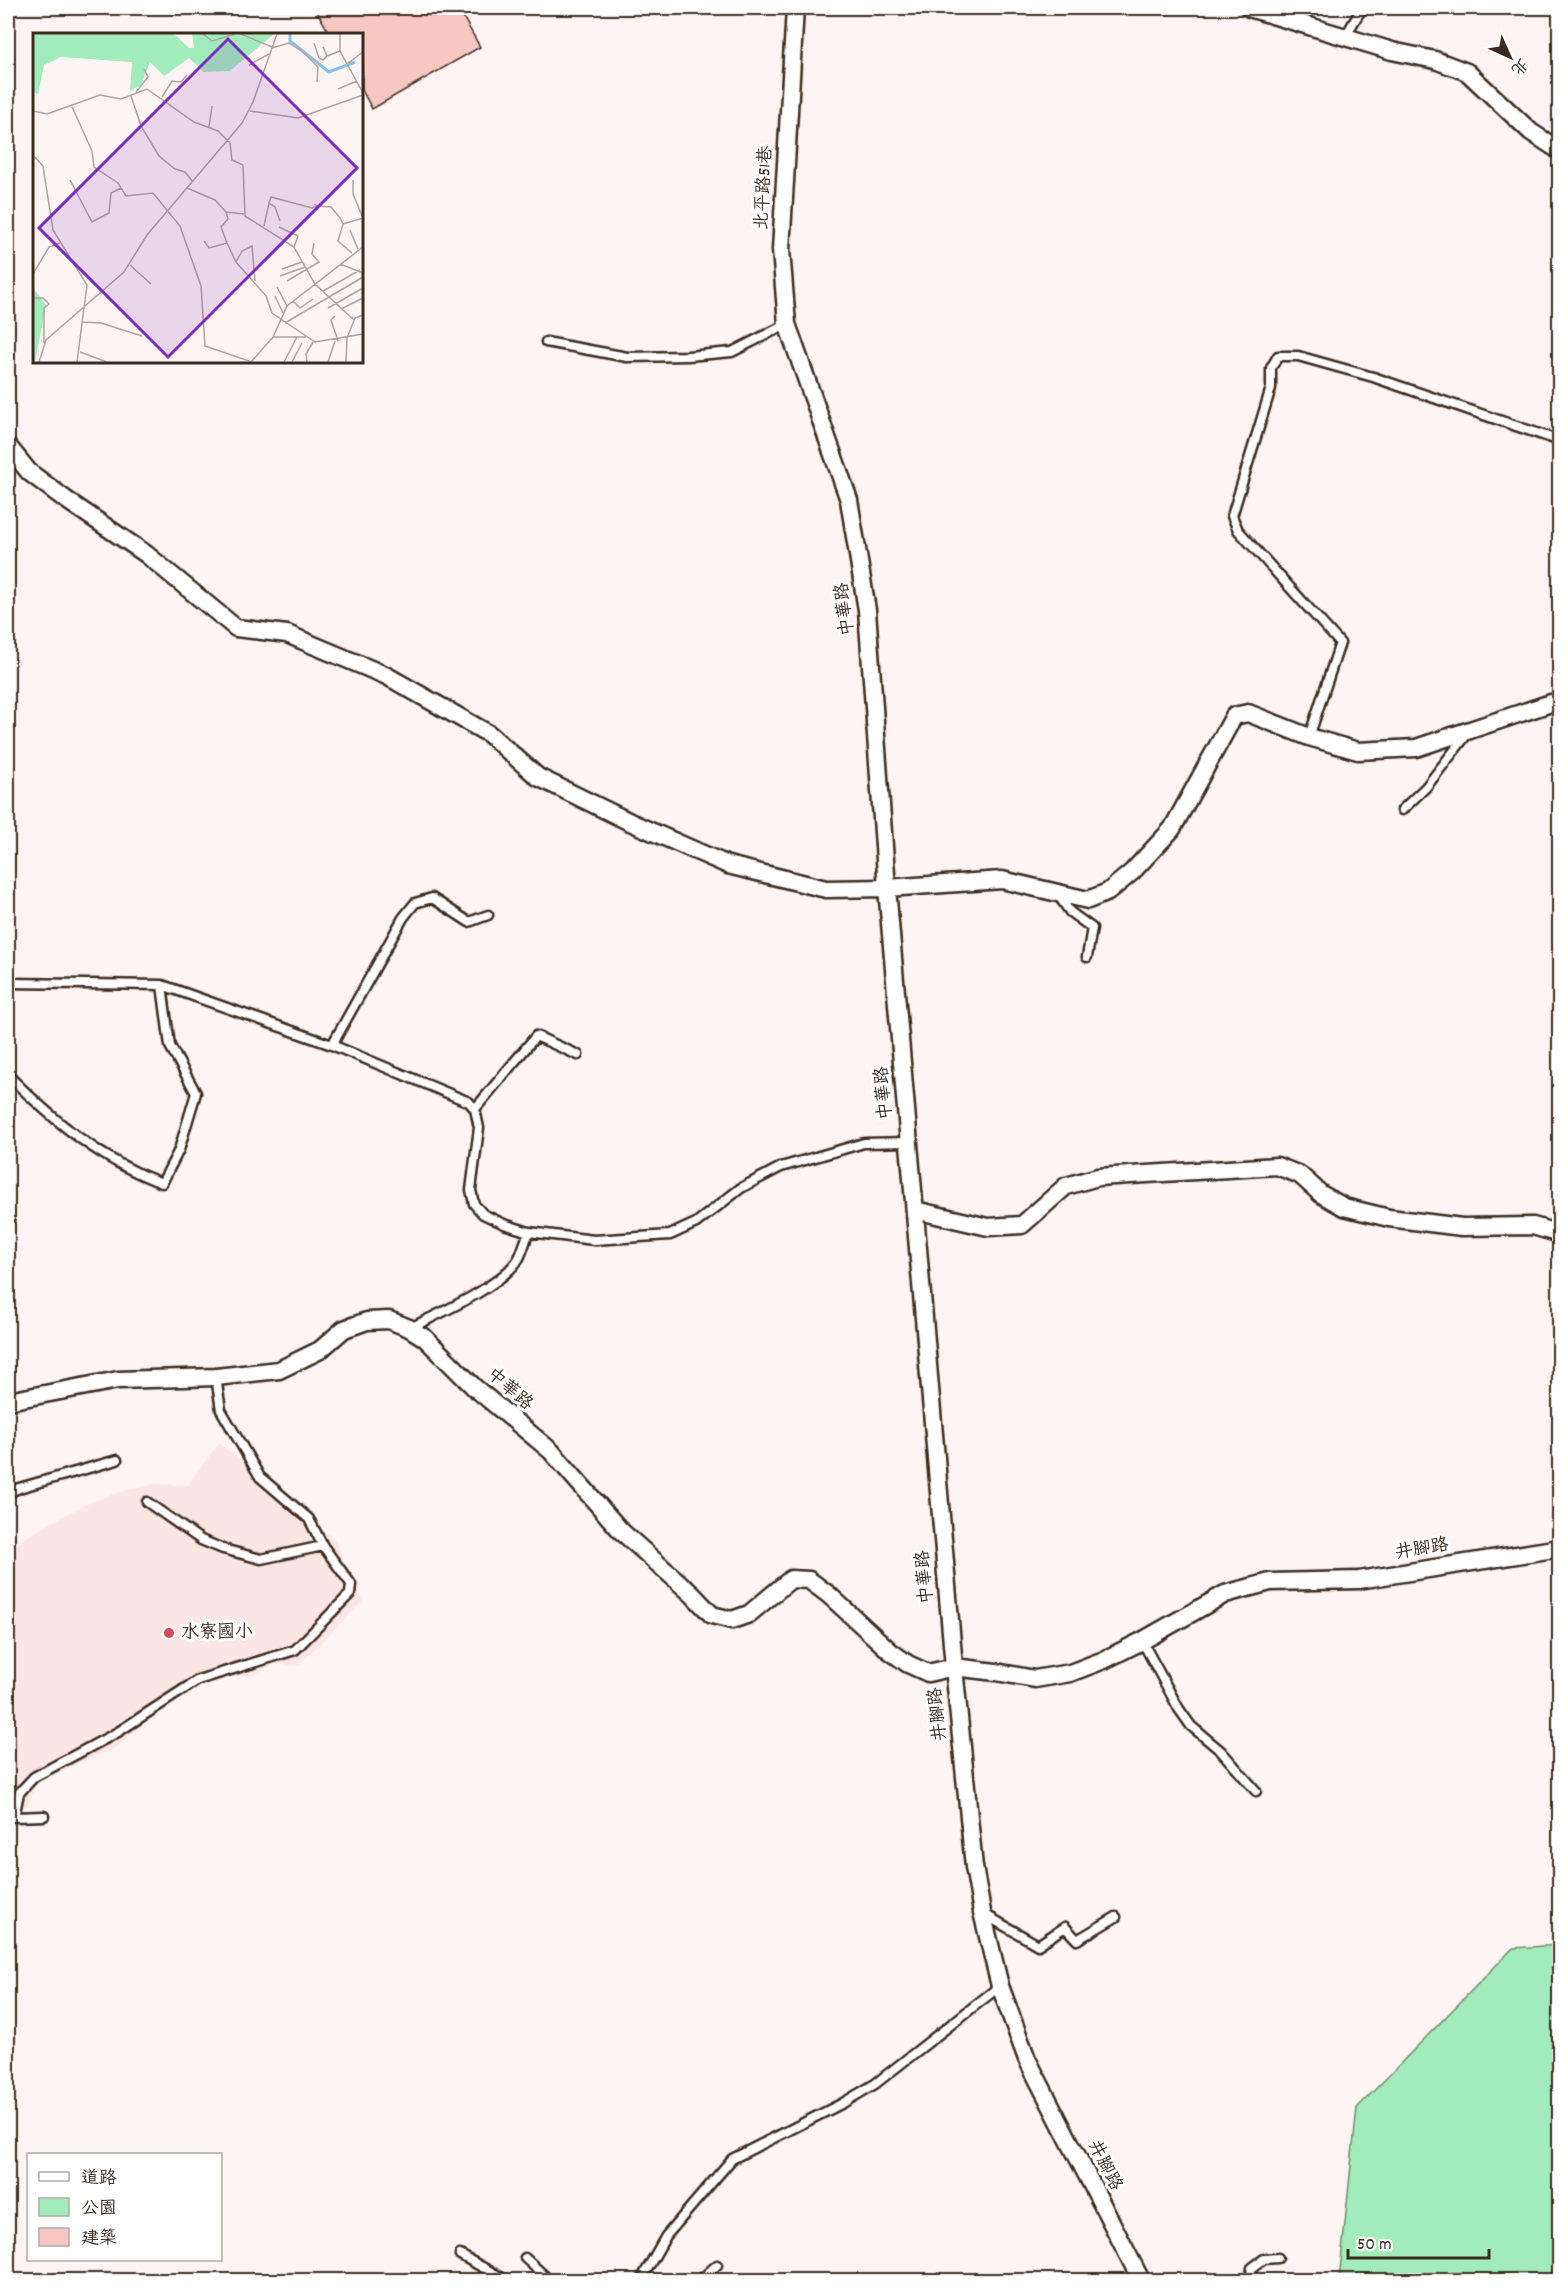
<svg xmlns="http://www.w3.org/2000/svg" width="1567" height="2288" font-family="Dekko,'LXGW WenKai TC',sans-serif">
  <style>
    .built { fill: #fbe6e4 }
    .green { fill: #a2ecbb; stroke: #6e8b6c; stroke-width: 1.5 }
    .building { fill: #f7c7c2; stroke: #3b2a1e; stroke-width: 1.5 }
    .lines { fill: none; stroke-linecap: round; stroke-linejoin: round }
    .service-casing { stroke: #3b2a1e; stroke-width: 13 }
    .minor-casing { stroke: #3b2a1e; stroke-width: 21 }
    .service { stroke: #fff; stroke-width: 8 }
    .minor { stroke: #fff; stroke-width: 16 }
    .poi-dot { fill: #d1495b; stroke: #fff; stroke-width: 2 }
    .labels { text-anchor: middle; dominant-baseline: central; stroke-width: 6; stroke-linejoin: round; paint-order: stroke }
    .street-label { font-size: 18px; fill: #3b2a1e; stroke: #fff }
    .poi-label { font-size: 18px; fill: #3b2a1e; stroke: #fff; text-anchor: start }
    .inset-river { fill: none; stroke: #87c2e6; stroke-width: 3 }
    .inset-road { fill: none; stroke: #afa39e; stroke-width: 1.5 }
    .view { fill: #7b2cbf; fill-opacity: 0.15; stroke: #7b2cbf; stroke-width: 3 }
    .inset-edge { fill: none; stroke: #3b2a1e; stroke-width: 3 }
  </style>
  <rect width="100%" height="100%" fill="#fdf4f3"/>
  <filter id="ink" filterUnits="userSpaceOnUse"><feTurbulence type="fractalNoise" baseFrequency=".0167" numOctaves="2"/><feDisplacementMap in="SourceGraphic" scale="12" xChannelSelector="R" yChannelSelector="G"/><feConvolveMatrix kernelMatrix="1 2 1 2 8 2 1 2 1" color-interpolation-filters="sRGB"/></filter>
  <g filter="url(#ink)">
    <!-- built -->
    <path class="built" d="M219 1443 334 1539 363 1601 298 1665 275 1664 251 1675 210 1678 169 1700 117 1747 37 1781 27 1805 8 1815V1548L83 1505 123 1491 156 1484 188 1485Z"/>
    <!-- green -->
    <path class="green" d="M1559 1945V2280H1339L1357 2108 1513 1948Z"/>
    <!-- building -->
    <path class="building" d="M315 8H458L480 47 372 109 362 90V34H330Z"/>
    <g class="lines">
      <!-- service casing -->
      <g class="service-casing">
        <path id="service" d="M1345 37 1362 8
          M546 342 627 357 688 356 732 352 787 324
          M1309 737 1340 643 1238 530 1232 516 1271 388V368L1278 356H1298L1373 377 1560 441
          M1402 810 1426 787 1468 733
          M1058 895 1070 912 1092 928 1087 957
          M8 983 162 985 332 1045 469 1102 475 1109 479 1128 471 1190 474 1204 483 1214 504 1224 529 1232 594 1240 670 1235 696 1223 741 1188 781 1167 864 1143 909 1142
          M332 1045 403 918 415 903 432 898 469 922 488 915
          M8 1075C53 1120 101 1161 162 1183L179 1150 196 1093 170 1046 162 985
          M475 1109 536 1036 578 1055
          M410 1328C438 1314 504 1285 519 1258 523 1250 525 1241 529 1232
          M216 1377 221 1410 260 1477 309 1519 323 1546
          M8 1493 19 1488 117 1460
          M1142 1641 1179 1709 1191 1726 1221 1751 1256 1791
          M44 1816 14 1817 19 1793 34 1777 118 1732 198 1680 295 1650 350 1594 351 1584 323 1546 261 1559 223 1549 201 1540 147 1502
          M984 1914 1038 1945 1065 1927 1077 1940 1116 1917
          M460 2255 506 2280
          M525 2258 549 2280
          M641 2280 666 2236 732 2159 843 2103 875 2084 1000 1986
          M700 2280 717 2265
          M1250 2280 1252 2268 1264 2259 1278 2258"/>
      </g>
      <!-- minor casing -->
      <g class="minor-casing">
        <path id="minor" d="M795 8 781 250 787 324 849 500 867 610 887 888 954 1667 974 1867 982 1912 1000 1986 1027 2059 1141 2280
          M1249 8 1392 51 1435 60 1467 72 1531 132 1560 151
          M8 446 29 472 65 499 146 554 236 628 287 634 387 676 489 734 538 777 630 822 728 865 826 889 887 888 1002 880 1088 900 1108 892 1132 872 1172 829 1234 716 1248 713 1309 737 1358 751 1416 748 1551 703 1560 702
          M915 1210 988 1227 1022 1225 1066 1186 1098 1177 1277 1166 1300 1175 1321 1194 1344 1207 1389 1218 1462 1227 1533 1226 1560 1234
          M8 1401 118 1380 216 1377 279 1370 320 1350 344 1329 367 1321 389 1320 409 1328 425 1338 474 1387 551 1451 621 1531 692 1594 712 1615 732 1620 749 1614 791 1579 809 1580 829 1595 890 1651 908 1664 928 1673 954 1667 996 1672 1035 1679 1070 1673 1104 1660 1142 1641 1225 1594 1270 1582 1359 1580 1560 1548"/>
      </g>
      <!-- service -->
      <use href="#service" class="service"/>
      <!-- minor -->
      <use href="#minor" class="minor"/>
    </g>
  </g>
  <!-- markers -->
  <circle class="poi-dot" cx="169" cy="1633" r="6"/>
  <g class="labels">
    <!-- street labels -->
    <g class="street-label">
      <text transform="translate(765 188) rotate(-87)">北平路51巷</text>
      <text transform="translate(846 609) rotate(-97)">中華路</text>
      <text transform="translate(885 1093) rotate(-95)">中華路</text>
      <text transform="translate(509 1390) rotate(41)">中華路</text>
      <text transform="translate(1422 1550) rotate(-9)">井腳路</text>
      <text transform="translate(926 1577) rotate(-95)">中華路</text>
      <text transform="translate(939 1714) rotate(-96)">井腳路</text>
      <text transform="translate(1104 2166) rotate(63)">井腳路</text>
    </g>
    <!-- poi labels -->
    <g class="poi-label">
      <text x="181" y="1633">水寮國小</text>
    </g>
  </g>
  <!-- overview -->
  <g transform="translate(33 33)">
    <rect width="330" height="330" fill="#fdf4f3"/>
    <path d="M0 1H141L156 15H161L159 1H241L197 38 171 39 156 25 131 43 117 29 108 52 97 58 99 29 28 24 11 32 5 61 0 59ZM0 255 13 272 2 329H0Z" fill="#a2ecbb"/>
    <path class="inset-river" d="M257 1V8L296 39 322 29"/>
    <path class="inset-road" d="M170 1 179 8 202 1M208 1 239 14M307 1V18L330 60M281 10 286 25 290 27 294 23M290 14 294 23 307 18M239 15 256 10 269 18 285 34 284 49M314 31 330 19M216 32 236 21M305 56 324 48M103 59 115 44 111 36M98 63 108 93 126 123 142 136 152 139 160 149M129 64 139 48 148 49 154 42M39 74 59 118 61 134 85 150 93 163 120 160 147 193 168 253 172 313 219 329M0 78 14 81 67 62 88 66 114 56 161 89 185 98 197 110 199 127 210 132 212 183 261 214 282 251 321 287M217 78 265 85 330 62M176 94 179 73M0 122 10 133 20 197 54 252 44 329M37 147 59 189 76 180 78 160 88 155M320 147V161L330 185M154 155 182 167 193 179 195 186 188 194 194 210 203 229 233 263 239 280 282 309 330 301M284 173 298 174 307 185 310 191 305 208 319 220M193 179 211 181M247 188 242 174 236 170 238 164 279 175 284 173 281 171M310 191 330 185M231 193 236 170M246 194 265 203 261 214M317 197 325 216M171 208 176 215 194 210M203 229 209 218 219 213 222 248M307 231 330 240M97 232 118 251M249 236 269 229M0 241 16 214 27 210M247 243 272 234M254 248 286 229 279 221 281 210M244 254 254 273M290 258 327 237M242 263 250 280M0 265H10L16 271 11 275V310M260 268 267 275 280 266M295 275 330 255M308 276 330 265M302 283 298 287 305 308M49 289 68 290 109 303M252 290 330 244M240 304H273M47 319 74 329M6 329 13 307 91 239 114 202 209 90 220 69 244 1M218 329 240 304 254 273 330 214M251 329 264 304M259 329 269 310M274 329 273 321 280 309M295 329 302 308M313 329 314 305 322 285 330 282"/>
    <path class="view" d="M195 6 324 135 135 324 6 195Z"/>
    <rect width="330" height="330" class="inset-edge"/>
  </g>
  <!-- margin -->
  <rect width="1567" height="2288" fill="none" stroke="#fff" stroke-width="30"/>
  <rect x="15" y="15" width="1537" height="2258" fill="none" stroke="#3b2a1e" stroke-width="2" filter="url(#ink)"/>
  <!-- legend -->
  <rect x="27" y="2153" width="195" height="108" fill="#ffffff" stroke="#b1aaa5" stroke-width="1.5"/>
  <rect x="39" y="2172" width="30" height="9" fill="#ffffff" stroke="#b1aaa5" stroke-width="1.5"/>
  <text x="81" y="2183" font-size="18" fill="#3b2a1e">道路</text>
  <rect x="39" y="2198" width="30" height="18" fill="#a2ecbb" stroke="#b1aaa5" stroke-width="1.5"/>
  <text x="81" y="2213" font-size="18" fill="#3b2a1e">公園</text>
  <rect x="39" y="2228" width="30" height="18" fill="#f7c7c2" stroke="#b1aaa5" stroke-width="1.5"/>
  <text x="81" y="2243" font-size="18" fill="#3b2a1e">建築</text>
  <!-- north arrow -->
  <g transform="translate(1510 57) rotate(135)" stroke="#ffffff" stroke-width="4.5" paint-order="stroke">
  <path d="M0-4.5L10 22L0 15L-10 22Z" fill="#3b2a1e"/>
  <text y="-9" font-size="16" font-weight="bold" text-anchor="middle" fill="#3b2a1e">北</text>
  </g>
  <!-- scale -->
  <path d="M1348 2249v9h141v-9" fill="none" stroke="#3b2a1e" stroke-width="3"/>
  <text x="1357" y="2249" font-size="18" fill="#3b2a1e" stroke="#ffffff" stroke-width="4.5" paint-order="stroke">50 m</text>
</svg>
